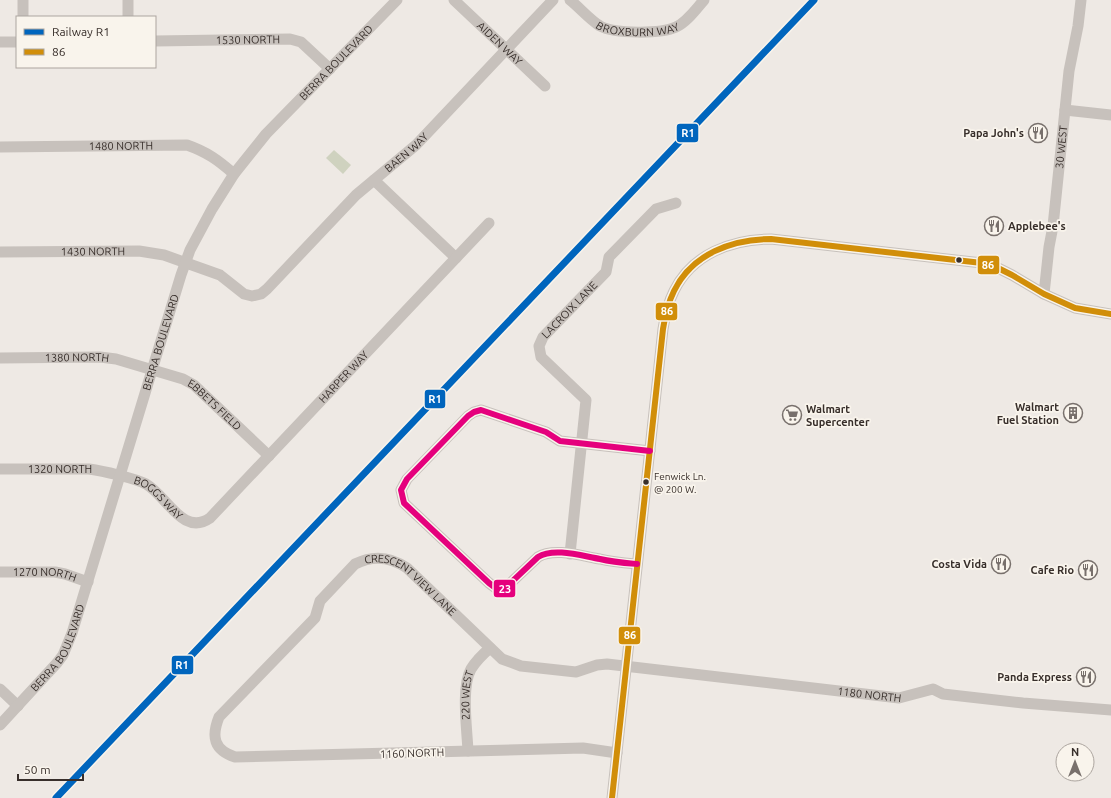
<svg xmlns="http://www.w3.org/2000/svg" width="1111" height="798" font-family="Ubuntu,sans-serif">
  <style>
    .green { fill: #cfd2bf }
    .lines { fill: none; stroke-linecap: round; stroke-linejoin: round }
    .minor { stroke: #c7c1bc; stroke-width: 11 }
    .bus-1-casing { stroke: #f9f4ec; stroke-width: 9 }
    .bus-2-casing { stroke: #f9f4ec; stroke-width: 9 }
    .bus-1 { stroke: #d18e09; stroke-width: 6 }
    .bus-2 { stroke: #e5007d; stroke-width: 6 }
    .rail-1-casing { stroke: #f9f4ec; stroke-width: 10 }
    .rail-1 { stroke: #0065bd; stroke-width: 7 }
    .bus-dot { fill: #382f2b; stroke: #f9f4ec; stroke-width: 1.5 }
    .labels { text-anchor: middle; dominant-baseline: central; stroke-width: 3.5; stroke-linejoin: round; paint-order: stroke }
    .bus-label { font-size: 10px; fill: #382f2b; stroke: #f9f4ec; text-anchor: start }
    .street-label { font-size: 11px; fill: #382f2b; stroke: #f9f4ec }
    .poi-label { font-size: 11px; font-weight: bold; fill: #382f2b; stroke: #f9f4ec; text-anchor: end }
    .line-badge { stroke: #f9f4ec; stroke-width: 1.5 }
    .badge-label { font-size: 11px; text-anchor: middle; font-weight: bold; fill: #fff }
  </style>
  <rect width="100%" height="100%" fill="#eee9e4"/>
  <!-- green -->
  <path class="green" d="M334 150 351 165 343 174 326 158Z"/>
  <g class="lines">
    <!-- minor -->
    <g class="minor">
      <path d="M23 0V17"/>
      <path d="M128 0V17"/>
      <path id="s1" d="M454 0 545 86"/>
      <path id="s2" d="M570 0C580 8 589 19 600 26 615 34 661 34 676 27 687 22 696 9 704 0"/>
      <path id="s3" d="M155 41 290 39 301 42 330 69"/>
      <path d="M0 42H17"/>
      <path d="M1065 110 1111 115"/>
      <path id="s4" d="M0 147 187 145C207 152 218 160 234 174"/>
      <path d="M374 180 456 258"/>
      <path id="s5" d="M0 252 139 251 164 255 220 275 244 294 252 296 261 294 267 289 356 195 416 145 553 0"/>
      <path id="s6" d="M1044 294 1049 247 1053 226 1069 71 1078 26 1081 0"/>
      <path id="s7" d="M0 358 100 357 116 359 183 379 194 385 269 456"/>
      <path id="s8" d="M0 469H89C103 471 134 478 146 484 167 496 183 537 210 518L489 223"/>
      <path id="s9" d="M570 554 586 400 541 357 539 346 543 337 606 272 609 257 656 209 676 203"/>
      <path d="M637 564C625 563 612 562 600 559 582 556 554 547 538 557L501 592 489 583 404 503 401 490 407 479 468 416 474 412 481 410 546 432 560 441 650 451"/>
      <path id="s10" d="M0 572H55L65 574 88 582"/>
      <path d="M0 689 18 706"/>
      <path id="s11" d="M0 725 57 663 63 655 72 633 181 275 190 250 212 209 234 174 266 134 397 0"/>
      <path id="s12" d="M468 751C467 729 461 687 471 669 476 661 483 654 490 648"/>
      <path id="s13" d="M617 753 583 748 235 757C214 750 211 737 219 717L315 618 320 601 355 564C373 555 391 557 407 568L502 659 521 666 576 672 597 665 607 664 899 698 933 689 943 694 1023 703 1111 710"/>
      <path d="M612 798 663 329C665 316 668 303 674 291 692 254 732 239 771 239L982 263 998 268 1012 275 1044 294 1075 308 1111 314"/>
    </g>
    <!-- bus-1 casing -->
    <g class="bus-1-casing">
      <path id="bus-1" d="M612 798 663 329C665 316 668 303 674 291 692 254 732 239 771 239L982 263 998 268 1012 275 1044 294 1075 308 1111 314"/>
    </g>
    <!-- bus-2 casing -->
    <g class="bus-2-casing">
      <path id="bus-2" d="M637 564C625 563 612 562 600 559 582 556 554 547 538 557L501 592 489 583 404 503 401 490 407 479 468 416 474 412 481 410 546 432 560 441 650 451"/>
    </g>
    <!-- bus-1 -->
    <use href="#bus-1" class="bus-1"/>
    <!-- bus-2 -->
    <use href="#bus-2" class="bus-2"/>
    <!-- rail-1 casing -->
    <g class="rail-1-casing">
      <path id="rail-1" d="M56 798 814 0"/>
    </g>
    <!-- rail-1 -->
    <use href="#rail-1" class="rail-1"/>
  </g>
  <!-- icons -->
  <defs>
    <g id="restaurant-ring" transform="scale(1)"><circle r="9.5" fill="#f9f4ec" stroke="#78706c" stroke-width="1.5"/><path d="M-5-6h1v4h1v-4h1v4h1v-4h1v5L-1.5 .5V6h-2V.5L-5-1ZM5-6V6H3V1.5H1.5Q1.5-4 5-6Z" fill="#78706c"/></g>
    <g id="building-ring" transform="scale(1)"><circle r="9.5" fill="#f9f4ec" stroke="#78706c" stroke-width="1.5"/><path d="M-4-6H4V6H1V3H-1V6H-4ZM-2.5-4.3h1.7v1.8h-1.7ZM.8-4.3h1.7v1.8H.8ZM-2.5-1h1.7V.8h-1.7ZM.8-1h1.7V.8H.8Z" fill="#78706c"/></g>
    <g id="supermarket-ring" transform="scale(1)"><circle r="9.5" fill="#f9f4ec" stroke="#78706c" stroke-width="1.5"/><path d="M-6-5.5h2.5l.6 2H6L4.5 2H-2.5L-4.4-4H-6ZM-1.5 3.2a1.3 1.3 0 1 0 .1 0ZM3 3.2a1.3 1.3 0 1 0 .1 0Z" fill="#78706c"/></g>
  </defs>
  <g fill-rule="evenodd">
    <use href="#restaurant-ring" x="1038" y="133"/>
    <use href="#restaurant-ring" x="994" y="226"/>
    <use href="#building-ring" x="1073" y="413"/>
    <use href="#supermarket-ring" x="792" y="415"/>
    <use href="#restaurant-ring" x="1001" y="564"/>
    <use href="#restaurant-ring" x="1088" y="570"/>
    <use href="#restaurant-ring" x="1086" y="677"/>
  </g>
  <!-- markers -->
  <g class="bus-dot">
    <circle cx="959" cy="260" r="3.5"/>
    <circle cx="646" cy="482" r="3.5"/>
  </g>
  <g class="labels">
    <!-- bus labels -->
    <g class="bus-label">
      <text x="654" y="476">Fenwick Ln.<tspan x="654" dy="13">@ 200 W.</tspan></text>
    </g>
    <!-- street labels -->
    <g class="street-label">
      <text stroke="none"><textPath href="#s2" startOffset="78">BROXBURN WAY</textPath></text>
      <text stroke="none"><textPath href="#s3" startOffset="93">1530 NORTH</textPath></text>
      <text stroke="none"><textPath href="#s1" startOffset="63">AIDEN WAY</textPath></text>
      <text stroke="none"><textPath href="#s11" startOffset="758">BERRA BOULEVARD</textPath></text>
      <text stroke="none"><textPath href="#s4" startOffset="121">1480 NORTH</textPath></text>
      <text stroke="none"><textPath href="#s6" startOffset="148">30 WEST</textPath></text>
      <text stroke="none"><textPath href="#s5" startOffset="475">BAEN WAY</textPath></text>
      <text stroke="none"><textPath href="#s5" startOffset="93">1430 NORTH</textPath></text>
      <text stroke="none"><textPath href="#s9" startOffset="276">LACROIX LANE</textPath></text>
      <text stroke="none"><textPath href="#s11" startOffset="422">BERRA BOULEVARD</textPath></text>
      <text stroke="none"><textPath href="#s7" startOffset="77">1380 NORTH</textPath></text>
      <text stroke="none"><textPath href="#s8" startOffset="422">HARPER WAY</textPath></text>
      <text stroke="none"><textPath href="#s7" startOffset="227">EBBETS FIELD</textPath></text>
      <text stroke="none"><textPath href="#s8" startOffset="60">1320 NORTH</textPath></text>
      <text stroke="none"><textPath href="#s8" startOffset="166">BOGGS WAY</textPath></text>
      <text stroke="none"><textPath href="#s10" startOffset="45">1270 NORTH</textPath></text>
      <text stroke="none"><textPath href="#s13" startOffset="705">CRESCENT VIEW LANE</textPath></text>
      <text stroke="none"><textPath href="#s11" startOffset="98">BERRA BOULEVARD</textPath></text>
      <text stroke="none"><textPath href="#s13" startOffset="1198">1180 NORTH</textPath></text>
      <text stroke="none"><textPath href="#s12" startOffset="56">220 WEST</textPath></text>
      <text transform="translate(412 753) rotate(-2)">1160 NORTH</text>
    </g>
    <!-- poi labels -->
    <g class="poi-label">
      <text x="1024" y="133">Papa John's</text>
      <text x="1008" y="226" text-anchor="start">Applebee's</text>
      <text x="1059" y="407">Walmart<tspan x="1059" dy="13">Fuel Station</tspan></text>
      <text x="806" y="409" text-anchor="start">Walmart<tspan x="806" dy="13">Supercenter</tspan></text>
      <text x="987" y="564">Costa Vida</text>
      <text x="1074" y="570">Cafe Rio</text>
      <text x="1072" y="677">Panda Express</text>
    </g>
  </g>
  <g class="line-badge">
    <rect x="676" y="123" width="23" height="20" rx="4" fill="#0065bd"/>
    <rect x="977" y="255" width="23" height="20" rx="4" fill="#d18e09"/>
    <rect x="655" y="302" width="23" height="19" rx="4" fill="#d18e09"/>
    <rect x="424" y="389" width="22" height="20" rx="4" fill="#0065bd"/>
    <rect x="493" y="579" width="23" height="19" rx="4" fill="#e5007d"/>
    <rect x="618" y="626" width="23" height="19" rx="4" fill="#d18e09"/>
    <rect x="171" y="655" width="23" height="20" rx="4" fill="#0065bd"/>
  </g>
  <g class="badge-label">
    <text x="688" y="137">R1</text>
    <text x="988" y="269">86</text>
    <text x="667" y="315">86</text>
    <text x="435" y="403">R1</text>
    <text x="505" y="593">23</text>
    <text x="630" y="639">86</text>
    <text x="182" y="669">R1</text>
  </g>
  <!-- legend -->
  <rect x="16" y="16" width="140" height="52" fill="#f9f4ec" stroke="#aca59f"/>
  <rect x="24" y="29" width="20" height="6" fill="#0065bd" stroke="#aca59f"/>
  <text x="52" y="36" font-size="12" fill="#382f2b">Railway R1</text>
  <rect x="24" y="49" width="20" height="6" fill="#d18e09" stroke="#aca59f"/>
  <text x="52" y="56" font-size="12" fill="#382f2b">86</text>
  <!-- north arrow -->
  <g transform="translate(1075 762)"><circle r="19" fill="#f9f4ec" stroke="#aca59f"/>
  <path d="M0-3L7 15L0 10L-7 15Z" fill="#78706c"/>
  <text y="-6" font-size="11" font-weight="bold" text-anchor="middle" fill="#382f2b">N</text>
  </g>
  <!-- scale -->
  <path d="M18 774v6h65v-6" fill="none" stroke="#382f2b" stroke-width="2"/>
  <text x="24" y="774" font-size="12" fill="#382f2b" stroke="#f9f4ec" stroke-width="3" paint-order="stroke">50 m</text>
</svg>
